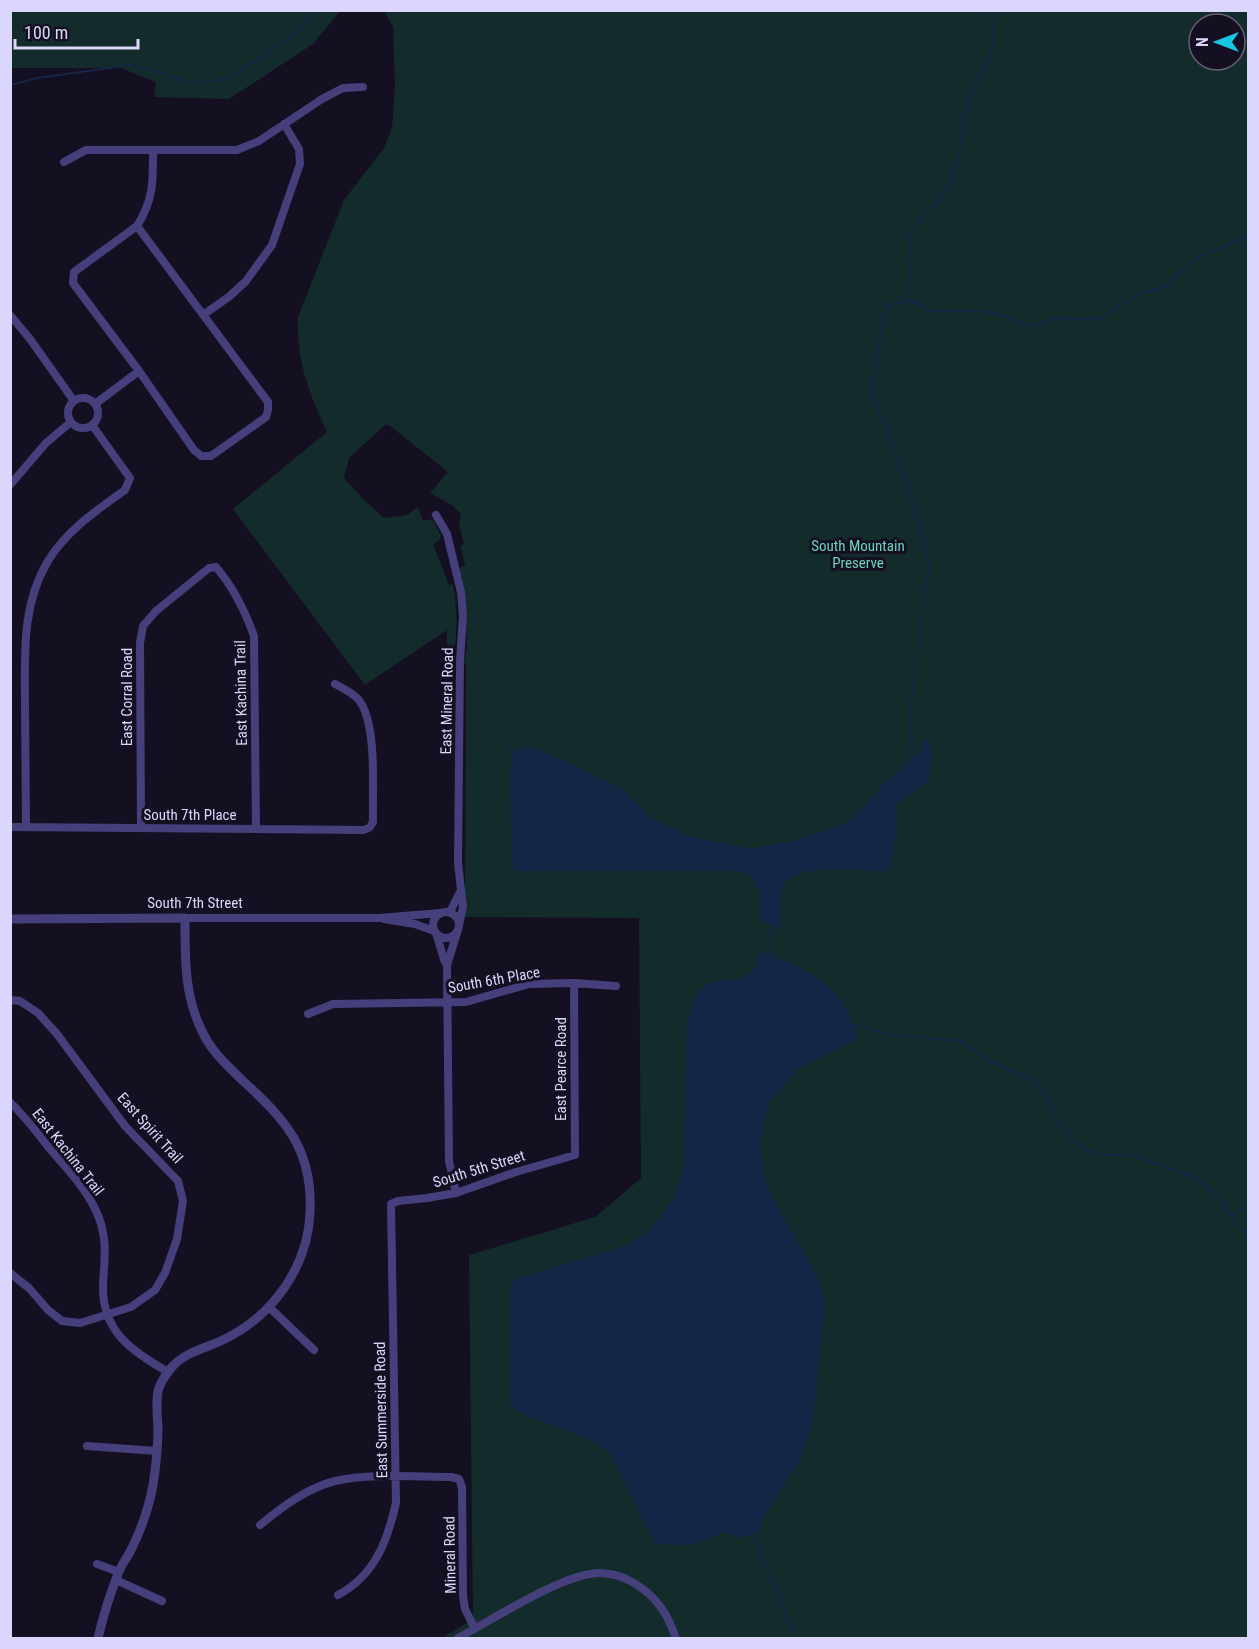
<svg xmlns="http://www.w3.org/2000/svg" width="1259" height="1649" font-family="'Roboto Condensed',sans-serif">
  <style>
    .green { fill: #142b2b; fill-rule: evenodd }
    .water { fill: #152647 }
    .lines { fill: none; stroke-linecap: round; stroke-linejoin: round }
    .stream { stroke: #152647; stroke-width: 2 }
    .minor { stroke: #45407c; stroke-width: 8 }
    .tertiary { stroke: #45407c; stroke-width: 9 }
    .labels { text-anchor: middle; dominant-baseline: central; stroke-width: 6; stroke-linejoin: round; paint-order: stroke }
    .park-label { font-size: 15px; fill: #69d3bd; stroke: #141022 }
    .street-label { font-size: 15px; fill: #dbd6fb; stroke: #141022 }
  </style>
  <rect width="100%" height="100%" fill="#141022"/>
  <!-- green -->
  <path class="green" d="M11 10H340V11L313 44 229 99 154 97 156 82 121 68H11Z
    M384 11H1248V1638H442L473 1619 469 1255 595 1217 641 1178 639 918 465 917 466 664H464L467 646 465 591 459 568 465 565 460 546 464 544 459 525 461 514 452 505 430 493 448 472 389 425H385L349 458 344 478 366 502 384 518 407 515 418 507 423 521 432 519 441 535 439 541 433 544 449 585 453 584C458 612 457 635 453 663H447V630L365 685 233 509 327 432C309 393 296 360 298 317L344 200 384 148 392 128 395 86 393 27ZM1199 24H1235V60H1199Z"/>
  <!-- water -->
  <path class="water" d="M924 740H928L932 753 929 780 895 805 896 831 891 868 885 871C862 871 792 861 782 888 779 897 781 920 781 931L760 919 761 897 751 877 738 871H518L512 866 510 770 513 754 523 747 538 749 623 789 651 818 692 837 751 849 792 841 844 824 863 808 885 782 919 753Z
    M759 951C787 961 826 977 843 1003 849 1014 853 1027 858 1038L800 1067 768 1103 760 1145 766 1186 818 1278 825 1300 812 1430 797 1465 762 1520 761 1531 739 1538 725 1532 692 1545 655 1544 610 1453 596 1442 515 1411 510 1404V1286L515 1279 630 1244 651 1228 675 1197 684 1163 687 1024C690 1012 693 998 702 989 715 975 743 986 754 969 757 964 757 957 759 951Z"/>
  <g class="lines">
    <!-- stream -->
    <path class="stream" d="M10 85 37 78 132 65 165 74 185 82H205L225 79 266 55 302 28 316 10
      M907 302 912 261 909 235 921 218 944 194 958 161 968 101 993 48 994 32 991 12 993 10
      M509 746 518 753
      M912 760 911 708 925 590 930 569 915 509 895 450 871 392 886 305 913 301 932 311H983L1005 316 1030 326 1057 318 1099 319 1142 293 1167 286 1194 259 1248 236
      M770 957 772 924
      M851 1024 889 1034 961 1041 988 1060 1037 1082 1054 1114 1073 1141 1088 1151 1104 1155 1129 1154 1196 1177 1215 1194 1238 1225 1248 1235
      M1230 1216 1248 1206
      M752 1533 796 1638"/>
    <!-- minor -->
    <path class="minor" d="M64 162 86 150H153
      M137 226 74 272 73 283 139 371
      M10 315 30 339 74 401
      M203 315 230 296 246 281 272 245 300 164 299 149 284 124
      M68 413a15 15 0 1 1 30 0a15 15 0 1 1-30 0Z
      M95 404 139 371 194 450 201 456H211L266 417 268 410V402L137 226C154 199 153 181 153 150H237L259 141 322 99 343 88 363 87
      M10 485 46 443 71 422
      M436 515 447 534 461 592 463 616 460 661 458 863 463 907 459 925
      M26 826C26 787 25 747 25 707 25 656 21 606 48 561 67 530 97 510 125 490L130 478 92 425
      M10 827 364 830 370 827 373 822C372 792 378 722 358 699 352 693 343 688 335 684
      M141 828 140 643 143 626 156 611 209 568 216 567C234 588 245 611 254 636L256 828
      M433 925a13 13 0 1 1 26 0a13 13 0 1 1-26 0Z
      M450 912 460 892
      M185 918H379L440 913
      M384 919 415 924 434 931
      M437 936 444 960 447 965
      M10 1000 20 1001 38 1013 57 1034 125 1126 178 1181 183 1201 177 1239 165 1273 155 1290 131 1307 80 1323 62 1321 48 1310 29 1288 10 1273
      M308 1014 333 1004 466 1002 529 984 574 983 616 986
      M10 1102C24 1116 37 1132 49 1148 68 1170 89 1191 99 1218 108 1242 104 1262 103 1286 102 1332 133 1352 168 1372
      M456 1193 449 1161 447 965 457 933
      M269 1307 314 1350
      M87 1446 157 1451
      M260 1525C282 1507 307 1488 335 1481 369 1473 416 1477 451 1477L459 1479 462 1487 463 1596 465 1609 475 1629
      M97 1564 119 1572
      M116 1580 162 1601
      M338 1595C375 1575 387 1542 396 1503L391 1204 398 1201 427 1198 456 1193 516 1172 575 1155 574 983
      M458 1638C492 1620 563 1573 600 1573 625 1573 649 1590 662 1609 669 1618 672 1629 676 1638"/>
    <!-- tertiary -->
    <path class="tertiary" d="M10 919 185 918C185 959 184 999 205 1037 214 1054 229 1067 243 1081 286 1120 313 1150 310 1212 308 1266 274 1314 227 1338 208 1348 186 1351 172 1367 167 1373 160 1383 158 1391 156 1402 157 1415 158 1427 158 1446 156 1466 153 1485 149 1507 141 1530 131 1550 127 1558 121 1565 118 1574 110 1594 103 1617 98 1638"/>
  </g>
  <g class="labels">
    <!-- park labels -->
    <g class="park-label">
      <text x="858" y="546">South Mountain<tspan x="858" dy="17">Preserve</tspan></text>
    </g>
    <!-- street labels -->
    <g class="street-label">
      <text transform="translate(241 693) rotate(-91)">East Kachina Trail</text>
      <text transform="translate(127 697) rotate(-90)">East Corral Road</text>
      <text transform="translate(447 701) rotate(-89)">East Mineral Road</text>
      <text x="190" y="815">South 7th Place</text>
      <text x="195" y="903">South 7th Street</text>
      <text transform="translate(494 980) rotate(-10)">South 6th Place</text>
      <text transform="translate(561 1069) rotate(-90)">East Pearce Road</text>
      <text transform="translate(150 1128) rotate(48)">East Spirit Trail</text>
      <text transform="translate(68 1152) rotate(52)">East Kachina Trail</text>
      <text transform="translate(479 1169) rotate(-17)">South 5th Street</text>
      <text transform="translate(381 1410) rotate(-91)">East Summerside Road</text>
      <text transform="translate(450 1555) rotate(-91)">Mineral Road</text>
    </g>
  </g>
  <!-- border -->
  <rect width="1259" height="1649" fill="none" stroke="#dbd6fb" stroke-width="24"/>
  <!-- north arrow -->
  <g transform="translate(1217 42) rotate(270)"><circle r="28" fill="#141022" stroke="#645f79" stroke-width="1.5"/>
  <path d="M0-4.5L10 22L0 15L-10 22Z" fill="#18c7e5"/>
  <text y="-9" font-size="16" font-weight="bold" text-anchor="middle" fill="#dbd6fb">N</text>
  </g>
  <!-- scale -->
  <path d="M15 39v9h123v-9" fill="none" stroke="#dbd6fb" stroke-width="3"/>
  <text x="24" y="39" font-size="18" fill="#dbd6fb" stroke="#141022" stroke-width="4.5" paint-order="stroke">100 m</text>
</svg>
